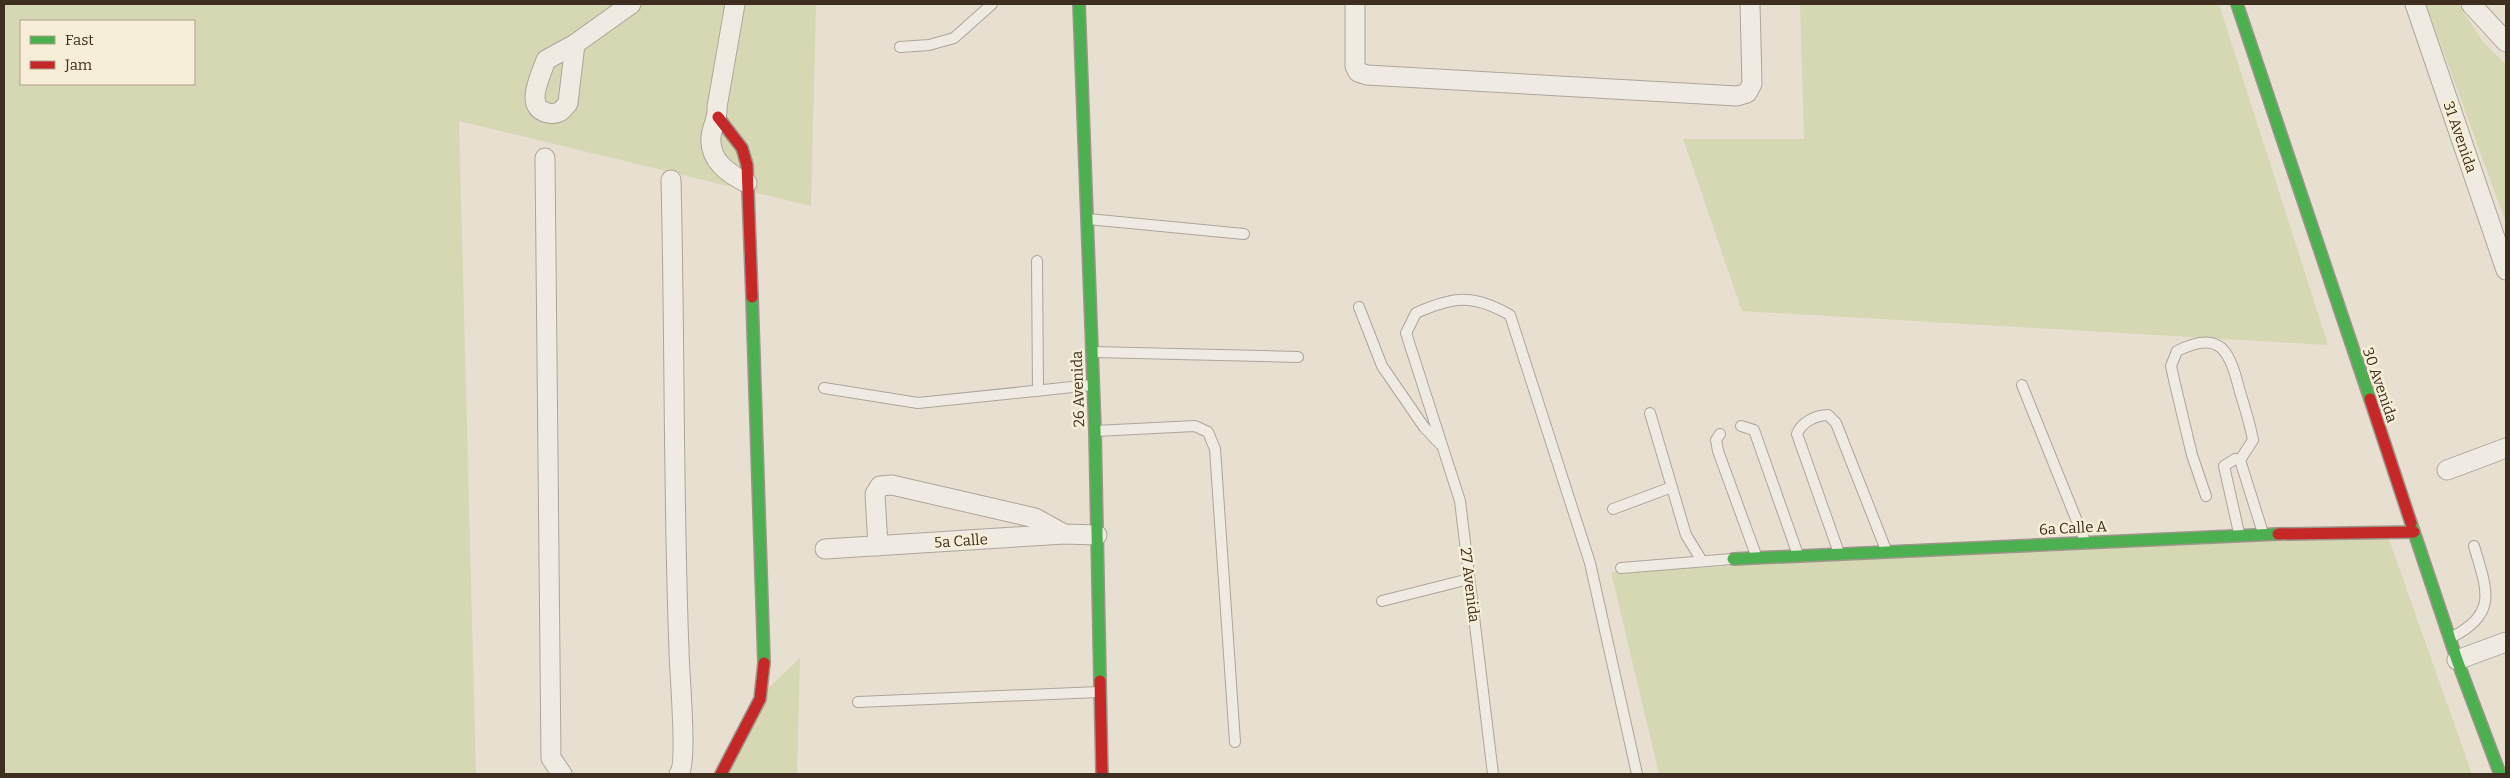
<svg xmlns="http://www.w3.org/2000/svg" width="2510" height="778" font-family="Bitter,serif">
  <style>
    .green { fill: #d6d7b3; fill-rule: evenodd }
    .lines { fill: none; stroke-linecap: round; stroke-linejoin: round }
    .lane-casing { stroke: #ada599; stroke-width: 12 }
    .street-casing { stroke: #ada599; stroke-width: 21 }
    .fast-casing { stroke: #9c958a; stroke-width: 14 }
    .jam-casing { stroke: #9c958a; stroke-width: 14 }
    .lane { stroke: #efebe3; stroke-width: 10 }
    .street { stroke: #efebe3; stroke-width: 19 }
    .fast { stroke: #4caf50; stroke-width: 11 }
    .jam { stroke: #c62828; stroke-width: 11 }
    .labels { text-anchor: middle; dominant-baseline: central; stroke-width: 5; stroke-linejoin: round; paint-order: stroke }
    .street-label { font-size: 15px; fill: #3d2e20; stroke: #f7eed8 }
  </style>
  <rect width="100%" height="100%" fill="#e7e0d1"/>
  <!-- green -->
  <path class="green" d="M4 4H816L811 206 459 121 476 774H4ZM21 21H194V84H21Z
    M1800 4H2219L2328 345 1742 311 1683 139H1804Z
    M2426 4H2458L2484 43 2506 64V223Z
    M2387 534 2472 774H1659L1611 572Z
    M800 658 797 774H726L763 693Z"/>
  <g class="lines">
    <!-- lane casing -->
    <g class="lane-casing">
      <path id="lane" d="M900 47 929 45 954 38 992 4
        M1088 219 1244 234
        M1037 261 1038 391
        M1359 307 1382 366 1424 427 1440 444
        M1093 352 1298 357
        M2022 385 2085 541
        M824 388 918 403 1092 385
        M1650 413 1686 535 1702 561
        M1741 426 1754 430 1798 555
        M1095 431 1195 426 1208 432 1215 449 1235 742
        M1720 434 1716 440 1718 451 1756 555
        M2240 460 2263 533
        M2206 496 2192 455 2175 384 2171 366 2177 351C2222 328 2230 353 2240 392 2245 408 2250 424 2253 440L2240 460
        M1613 509 1672 487
        M2239 533 2224 466 2235 459 2240 460
        M1839 553 1797 434C1801 423 1815 415 1828 415L1836 423 1886 550
        M1621 568 1732 559
        M1382 601 1469 579
        M2450 638C2500 614 2486 588 2474 546
        M858 702 1099 692
        M1493 774 1460 501 1406 333 1416 313C1454 296 1473 294 1510 315L1590 563 1637 774"/>
    </g>
    <!-- street casing -->
    <g class="street-casing">
      <path id="street" d="M735 4 717 107C718 119 712 126 711 137 709 161 729 174 747 183
        M1355 4V66L1358 72 1367 75 1737 96 1747 93 1752 84 1750 4
        M2415 4 2506 270
        M2471 4 2506 42
        M575 44 568 103C562 111 558 115 548 113 523 108 541 75 546 60L575 44 631 4
        M545 158 551 758 562 774
        M671 180C675 337 673 494 679 650 679 671 688 762 679 774
        M2447 470 2506 448
        M878 546 875 494 880 486 892 485 1035 518 1064 534
        M825 549 1064 534 1097 535
        M2457 660 2506 642"/>
    </g>
    <!-- fast casing -->
    <g class="fast-casing">
      <path id="fast" d="M1079 4 1095 431 1100 681
        M2237 4 2370 399
        M752 297 764 663
        M2411 523 2457 660 2500 774
        M1733 559 2278 534"/>
    </g>
    <!-- jam casing -->
    <g class="jam-casing">
      <path id="jam" d="M718 117 742 148 747 165 752 297
        M2370 399 2411 523
        M2278 534 2414 532
        M1100 681 1102 774
        M721 774 760 699 764 663"/>
    </g>
    <!-- lane -->
    <use href="#lane" class="lane"/>
    <!-- street -->
    <use href="#street" class="street"/>
    <!-- fast -->
    <use href="#fast" class="fast"/>
    <!-- jam -->
    <use href="#jam" class="jam"/>
  </g>
  <g class="labels">
    <!-- street labels -->
    <g class="street-label">
      <text transform="translate(2460 137) rotate(71)">31 Avenida</text>
      <text transform="translate(2380 385) rotate(71)">30 Avenida</text>
      <text transform="translate(1078 389) rotate(-92)">26 Avenida</text>
      <text transform="translate(2073 528) rotate(-3)">6a Calle A</text>
      <text transform="translate(961 541) rotate(-4)">5a Calle</text>
      <text transform="translate(1470 585) rotate(83)">27 Avenida</text>
    </g>
  </g>
  <!-- border -->
  <rect width="2510" height="778" fill="none" stroke="#3d2e20" stroke-width="10"/>
  <!-- legend -->
  <rect x="20" y="20" width="175" height="65" fill="#f7eed8" stroke="#ada18e"/>
  <rect x="30" y="36" width="25" height="8" fill="#4caf50" stroke="#ada18e"/>
  <text x="65" y="45" font-size="15" fill="#3d2e20">Fast</text>
  <rect x="30" y="61" width="25" height="8" fill="#c62828" stroke="#ada18e"/>
  <text x="65" y="70" font-size="15" fill="#3d2e20">Jam</text>
</svg>
